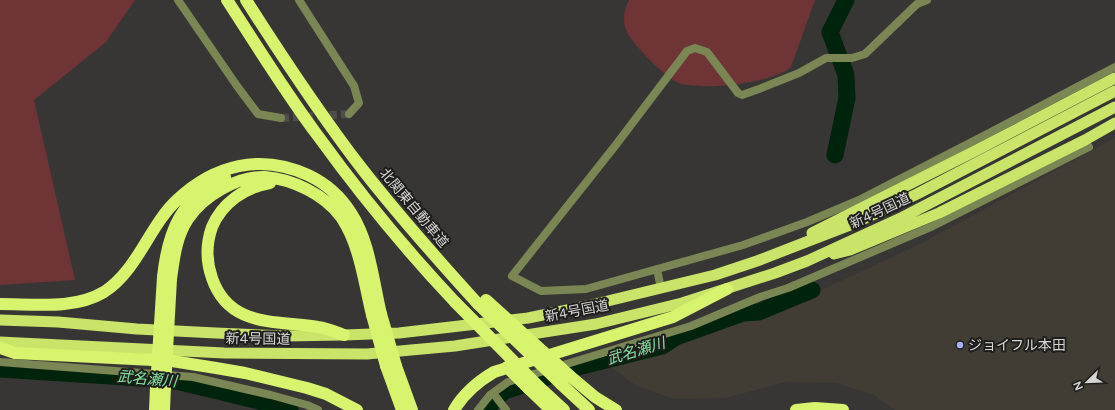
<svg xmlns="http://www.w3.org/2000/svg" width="1115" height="410" font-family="Figtree,'Noto Sans JP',sans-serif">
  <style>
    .built { fill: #413d35 }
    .green { fill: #6e3436 }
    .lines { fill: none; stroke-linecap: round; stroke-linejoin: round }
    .river { stroke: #00230c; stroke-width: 17 }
    .minor-tunnel { stroke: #504e4c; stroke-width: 8; stroke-dasharray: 8 4; stroke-linecap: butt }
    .minor { stroke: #7a8653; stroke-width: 8 }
    .trunk { stroke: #cae46a; stroke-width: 11 }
    .motorway { stroke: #d8f36d; stroke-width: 12 }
    .motorway-bridge { stroke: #d8f36d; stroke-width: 12 }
    .poi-dot { fill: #aab0fb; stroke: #1e1e1d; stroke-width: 1.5 }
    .labels { text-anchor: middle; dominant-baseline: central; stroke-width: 4; stroke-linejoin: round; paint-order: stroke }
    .street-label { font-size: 14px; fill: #d6d5d3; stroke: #1e1e1d }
    .poi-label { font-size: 14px; fill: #d6d5d3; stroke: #1e1e1d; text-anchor: start }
    .water-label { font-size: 15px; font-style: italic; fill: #82e3a0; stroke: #1e1e1d }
  </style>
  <rect width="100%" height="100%" fill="#383634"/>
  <!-- built -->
  <path class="built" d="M1115 138V410H895L874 395 837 383 786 382 725 398 675 399 637 386 608 365 665 348 815 293 918 245Z"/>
  <!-- green -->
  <path class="green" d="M0 0H135L106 42 34 100 75 280 0 285Z
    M629 0H815L791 67C774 83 701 91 679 83 666 78 633 45 627 32 622 22 624 9 629 0Z"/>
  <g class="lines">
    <!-- river -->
    <path class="river" d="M835 155 847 98 846 75 830 32 846 0
      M0 369 172 380 271 404 290 410
      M486 410 488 407 504 391 574 368 662 346 676 337 743 313 759 312 812 290"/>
    <!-- minor-tunnel -->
    <path class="minor-tunnel" d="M281 118 349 114"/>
    <!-- minor -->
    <path class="minor" d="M178 0 237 86 258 114 281 118
      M299 0 354 86 359 103 349 114
      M927 0 917 4 865 54 852 58H826L799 73 759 89 742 95 738 93 707 52 695 48 687 51 615 146 512 276 541 291 586 289 743 245 807 222 859 200 991 132 1115 67
      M657 269 661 289
      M0 362 193 377 271 395 307 405 318 410
      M493 393 506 410
      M478 410 490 395 508 382 691 326 760 297 788 288 933 226 1089 147"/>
    <!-- trunk -->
    <path class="trunk" d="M812 233 975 151 1115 78
      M834 254 850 250 939 213 1085 140 1115 123
      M0 320 58 322 137 329 216 333 284 336 344 335 399 333 528 318 587 306 715 275 757 261 855 223 917 194 1115 91
      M0 342 224 353 367 354 455 346 596 324 682 303 775 273 807 261 903 217 1115 107"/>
    <!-- motorway -->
    <path class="motorway" d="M227 0C257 46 285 92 318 136 360 194 406 250 455 302
      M246 0C283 58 321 116 363 170 399 216 438 260 478 304
      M270 183C245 187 222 203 212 227 206 244 206 261 212 278 229 328 276 320 318 327 327 328 336 332 344 335
      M163 277C168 230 181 199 225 177
      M171 279C174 258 176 237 188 219 203 196 237 176 265 177 293 179 325 195 341 217 360 245 364 282 372 315
      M0 304C34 304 74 310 104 292 138 270 149 226 177 200 214 165 261 153 308 175 325 183 341 197 351 213 370 242 373 281 381 314
      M0 348 15 353 172 361 216 368 245 373 307 388 326 394 357 410
      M386 366 402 410
      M396 366 412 410
      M570 376 595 397 616 410
      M561 384 589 410
      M539 387 564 410
      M529 389 551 410
      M155 410 156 387
      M164 410 165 387
      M454 410C464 393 477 382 494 372L673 317 727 289
      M796 410 815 408 843 410"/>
    <!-- motorway-bridge -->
    <path class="motorway-bridge" d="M486 300 570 376
      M455 302 539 387
      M478 304 561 384
      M381 314 396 366
      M372 315 386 366
      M507 367 529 389
      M156 387 163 277
      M165 387 171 279"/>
  </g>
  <!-- markers -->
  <circle class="poi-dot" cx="960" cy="345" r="4"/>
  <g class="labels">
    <!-- street labels -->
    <g class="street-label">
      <text transform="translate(414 208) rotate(50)">北関東自動車道</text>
      <text transform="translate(880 211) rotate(-25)">新4号国道</text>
      <text transform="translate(577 311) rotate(-11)">新4号国道</text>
      <text transform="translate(258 339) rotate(1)">新4号国道</text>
    </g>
    <!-- poi labels -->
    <g class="poi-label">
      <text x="968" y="345">ジョイフル本田</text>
    </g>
    <!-- water labels -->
    <g class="water-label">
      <text transform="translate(636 351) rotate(-17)">武名瀬川</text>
      <text transform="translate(147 379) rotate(5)">武名瀬川</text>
    </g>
  </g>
  <!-- north arrow -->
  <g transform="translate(1087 382) rotate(247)" stroke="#1e1e1d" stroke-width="3" paint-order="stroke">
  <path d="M0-3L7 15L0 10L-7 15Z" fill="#d6d5d3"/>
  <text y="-6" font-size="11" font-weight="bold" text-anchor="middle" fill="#d6d5d3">N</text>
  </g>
</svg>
